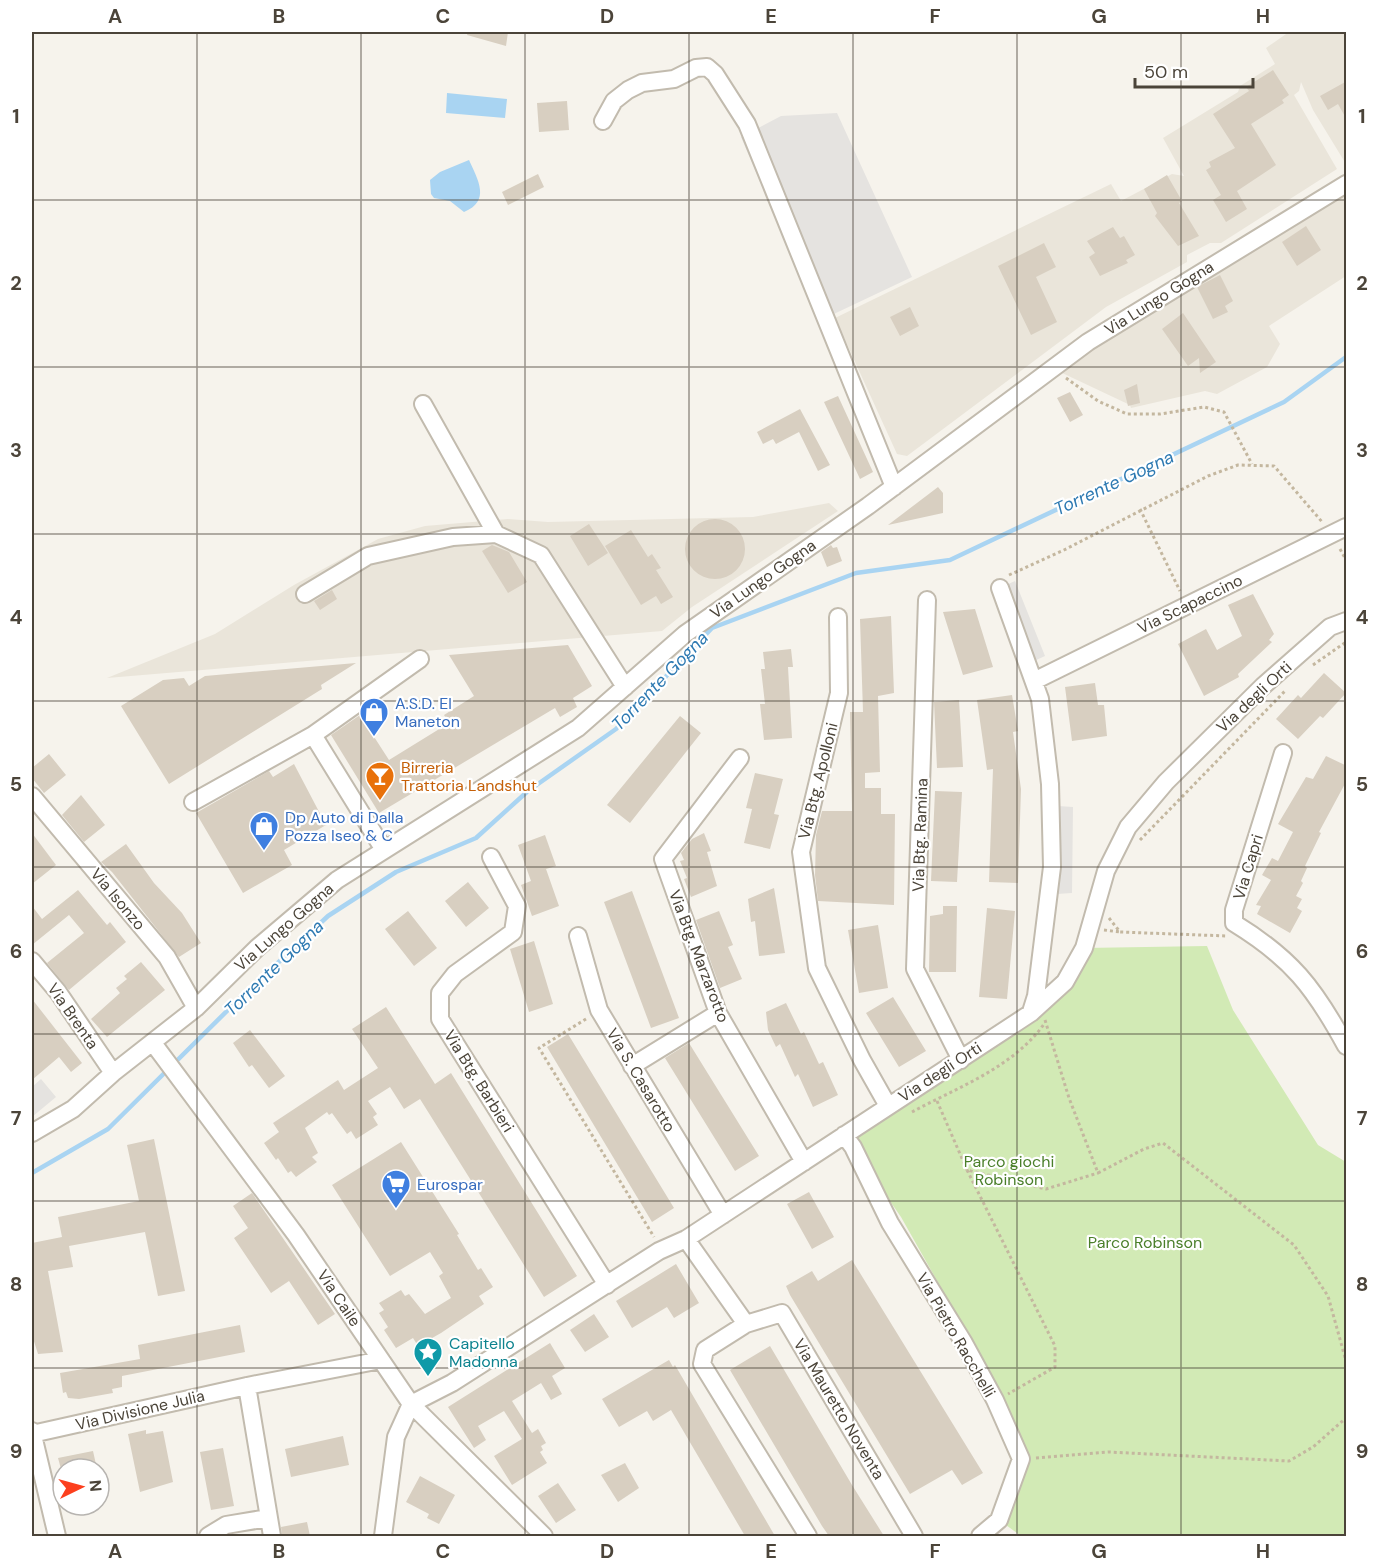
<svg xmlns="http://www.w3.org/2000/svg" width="1378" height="1568" font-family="'DM Sans',sans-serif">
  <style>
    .residential { fill: #eae5da }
    .green { fill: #d2eab5 }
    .parking { fill: #e5e3e0 }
    .water { fill: #a9d4f2 }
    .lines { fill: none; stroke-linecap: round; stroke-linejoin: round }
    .stream { stroke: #a9d4f2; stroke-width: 4.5 }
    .building { fill: #d8cfc1 }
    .minor-casing { stroke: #c2bbae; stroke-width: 20 }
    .path { stroke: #c4b79f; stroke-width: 3; stroke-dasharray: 3 3; stroke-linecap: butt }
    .minor { stroke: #fff; stroke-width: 16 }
    .grid { fill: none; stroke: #4b4439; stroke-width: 1.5; stroke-opacity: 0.55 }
    .labels { text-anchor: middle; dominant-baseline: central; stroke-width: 4.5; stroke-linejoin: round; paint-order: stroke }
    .street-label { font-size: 16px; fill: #4b4439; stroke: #fff }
    .shop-label { font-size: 16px; fill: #366cbe; stroke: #fff; text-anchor: start }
    .food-label { font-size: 16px; fill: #c56008; stroke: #fff; text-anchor: start }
    .park-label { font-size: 16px; fill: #4a7f2a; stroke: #fff }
    .culture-label { font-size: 16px; fill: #0d838f; stroke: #fff; text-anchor: start }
    .water-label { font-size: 18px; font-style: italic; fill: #2e7ab2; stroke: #fff }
    .neatline { fill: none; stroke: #4b4439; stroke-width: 2 }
    .grid-label { font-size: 20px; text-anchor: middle; font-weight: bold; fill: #4b4439 }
  </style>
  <rect width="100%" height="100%" fill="#f6f3ec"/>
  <!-- residential -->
  <path class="residential" d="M1289 32H1346V164L1313 110 1301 82 1299 91 1294 95 1337 169 1221 243H1210L1187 255V262L1106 307 907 456 897 454 835 318 1111 184 1121 201 1172 174 1184 176 1163 138 1238 92 1240 86 1275 64 1266 48Z
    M1346 192V276L1269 326 1280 344 1267 367 1217 394 1205 391 1131 408 1130 405 1058 371 1060 367Z
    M829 503 838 511 692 607 662 631 107 678 215 634 294 585 378 539 425 526 508 519 548 522 753 517Z"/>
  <!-- green -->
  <path class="green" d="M1207 946 1233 1010 1318 1145 1346 1162V1536H1021L999 1520 1021 1459 1001 1394 901 1217 844 1135 1031 1013 1084 948Z"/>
  <!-- parking -->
  <path class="parking" d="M837 113 912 277 819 321 741 137 781 116Z
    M1015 581 1045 656 1034 661 1006 585Z
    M1058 806 1073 807 1072 893 1057 894Z
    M41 1079 56 1097 32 1117V1087Z"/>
  <!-- water -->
  <path class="water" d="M447 93 507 99 505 118 446 113Z
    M469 160C478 180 491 201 464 212L450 201 434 198 431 194 430 180 440 172Z"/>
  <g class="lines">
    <!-- stream -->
    <path class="stream" d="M32 1173 108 1129 236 1002 328 916 396 872 476 838 528 791 616 729 712 628 856 573 950 560 1284 402 1346 357"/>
  </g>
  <!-- building -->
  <path class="building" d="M468 32H508L506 46 467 35Z
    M1273 70 1289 95 1282 100 1284 103 1251 124 1276 165 1237 191 1247 209 1226 222 1213 200 1221 195 1206 170 1211 167 1209 162 1235 148 1213 114 1249 91 1246 87Z
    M1347 81V120L1338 104 1328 110 1320 96Z
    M567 101 569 130 539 132 537 103Z
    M538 174 544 187 508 205 502 192Z
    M1167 175 1182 201 1179 203 1199 236 1178 246 1155 216 1157 213 1144 189Z
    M1306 226 1321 250 1297 266 1282 242Z
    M1113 227 1120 238 1124 236 1135 255 1126 260 1128 263 1100 276 1089 257 1095 253 1087 241Z
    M1044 243 1056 267 1036 277 1057 322 1031 335 998 266Z
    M1220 275 1233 301 1225 306 1228 312 1213 319 1197 287Z
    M910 307 919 326 900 336 890 317Z
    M1183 313 1216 362 1200 373 1199 358 1188 366 1162 329Z
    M1137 384 1140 403 1128 406 1124 390Z
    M1070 392 1083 415 1070 422 1057 398Z
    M838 396 873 472 860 479 824 402Z
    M800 409 830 465 818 471 799 432 776 444 773 439 763 444 757 432Z
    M938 487 943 493V513L888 525Z
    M685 549a30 30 0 1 1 60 0a30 30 0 1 1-60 0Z
    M589 524 608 553 588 566 570 536Z
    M631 530 648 557 652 554 661 568 656 570 673 597 661 604 656 596 641 605 605 546Z
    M492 545 509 552 527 582 508 593 482 551Z
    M831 545 833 548 837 547 842 561 827 567 821 552Z
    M332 590 337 599 320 610 314 601Z
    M1253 594 1274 634 1269 640 1272 642 1238 674 1239 677 1204 696 1178 644 1206 629 1217 650 1242 636 1228 605Z
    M975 609 993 667 963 675 943 612Z
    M891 616 894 693 878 696 880 772 865 773V788H881V814H895L894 905 818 901 815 875 816 835 822 811H852L850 712H863L860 619Z
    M568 645 592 686 573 698 577 707 560 717 555 708 379 813 331 735 360 715 389 760 449 723 444 715 474 696 449 655Z
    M791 649 793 667H788L792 738 764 740 760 704H765L761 669H765L763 652Z
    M356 663 321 685 322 689 169 784 121 706 163 680 184 678 189 686 205 676Z
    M1324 673 1346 693 1323 718 1320 716 1298 739 1276 719 1298 695 1301 698Z
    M1095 683 1098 705H1104L1107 736 1072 741 1065 687Z
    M1012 695 1018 731 1013 732 1021 789 1018 883 989 882 993 769 987 770 977 700Z
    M959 700 963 767 937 768 934 702Z
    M680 716 701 733 630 823 607 805Z
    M49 754 66 775 44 793 32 778V768Z
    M1326 756 1347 766V780L1319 832 1321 833 1305 866 1307 868 1301 881 1303 883 1296 896 1302 899 1297 908 1302 911 1290 933 1257 914 1261 906 1256 905 1271 880 1262 875 1272 858 1278 861 1293 832 1278 824 1306 777 1313 779Z
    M294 764 326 825 284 850 292 865 243 893 196 813 269 771 273 777Z
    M755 773 783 779 774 814 779 815 770 849 744 843 752 809 746 808Z
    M935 791 962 792 957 882 931 881Z
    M81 795 105 825 84 842 62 815Z
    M32 833 56 865 32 884Z
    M704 833 711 851 707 852 717 886 691 897 684 879 687 878 680 861 684 860 681 853 692 839Z
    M545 835 556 866 546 869 559 906 532 916 521 885 531 881 518 845Z
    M126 844 154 883 182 913 201 943 179 957 112 872 101 862Z
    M468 882 489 908 466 927 445 901Z
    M774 888 785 953 759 956 755 921 751 922 748 899Z
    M78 890 107 925 110 922 126 942 69 990 47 963 84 933 69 915 32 945V906L42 919Z
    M632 891 679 1018 651 1028 604 902Z
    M943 906H957L956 972H929L930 916 943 914Z
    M987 908 1015 911 1007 999 979 997Z
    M408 911 437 948 414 966 385 929Z
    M719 911 733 945 728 947 742 979 720 988 696 920Z
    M878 925 888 988 859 993 848 930Z
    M534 941 553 1004 529 1012 510 949Z
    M141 962 165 990 107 1037 91 1019 120 993 116 988 127 979 124 976Z
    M893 997 926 1051 899 1067 866 1013Z
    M32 999 82 1063 71 1072 59 1057 32 1080Z
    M786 1003 801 1034 804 1032 819 1064 823 1062 838 1095 813 1107 798 1074 795 1077 780 1044 776 1047 768 1030 766 1012Z
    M386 1007 435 1084 451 1073 577 1276 544 1297 420 1099 404 1109 390 1087 368 1101 377 1114 373 1117 378 1125 356 1139 351 1131 347 1134 332 1113 329 1115 327 1112 305 1128 318 1153 312 1157 317 1162 296 1177 291 1171 288 1173 278 1158 276 1160 264 1143 279 1132 273 1123 338 1080 344 1090 378 1068 352 1029Z
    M250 1030 285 1076 269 1088 252 1065 249 1067 233 1043Z
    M568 1034 674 1208 652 1222 547 1047Z
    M689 1043 759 1156 735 1171 665 1058Z
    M154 1139 185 1291 158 1296 145 1232 69 1246 73 1267 48 1271 63 1352 38 1354 32 1335V1243L62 1237 58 1217 139 1201 127 1145Z
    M401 1142 459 1234 457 1235 478 1270 481 1268 493 1287 479 1296 484 1304 441 1333 418 1346 413 1338 396 1348 384 1330 388 1327 379 1313 384 1310 379 1303 401 1290 405 1296 409 1294 425 1314 451 1298 439 1276 443 1273 430 1252 390 1276 332 1185Z
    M809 1192 834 1237 812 1249 787 1204Z
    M252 1193 335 1314 318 1325 289 1281 271 1293 234 1238 248 1228 233 1206Z
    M852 1260 983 1473 962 1485 952 1470 910 1494 790 1295 786 1286 812 1271 818 1281Z
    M676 1264 699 1303 674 1318 667 1307 632 1328 616 1301Z
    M594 1314 609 1337 585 1352 570 1330Z
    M240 1325 245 1352 122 1376V1387L112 1389 113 1393 79 1399 68 1398 66 1392 63 1393 60 1373 140 1359 138 1345Z
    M550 1343 565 1368 552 1376 562 1394 551 1400 541 1383 512 1401 532 1433 538 1429 546 1443 541 1446 543 1450 540 1452 547 1463 512 1485 494 1456 522 1439 504 1411 478 1426 486 1440 474 1448 448 1407Z
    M770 1346 852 1485 884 1536H829L822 1526 730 1370Z
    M669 1360 673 1367 675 1365 775 1536H745L671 1410 653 1421 647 1411 619 1427 602 1399Z
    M146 1430V1434L163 1431 173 1482 140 1492 128 1434Z
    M343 1436 349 1465 291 1477 285 1449Z
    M223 1448 234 1506 211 1510 200 1452Z
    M93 1451 97 1469H61L58 1458Z
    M625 1463 639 1488 618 1502 601 1475Z
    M420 1476 455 1495 439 1524 427 1518 429 1514 406 1502Z
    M558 1483 576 1510 556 1523 538 1496Z
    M307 1522 310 1536H282L281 1527Z"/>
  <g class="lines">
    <!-- minor casing -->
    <g class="minor-casing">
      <path id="minor" d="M603 121 614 101 628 90 642 83 674 79 696 68 707 67 715 74 747 124 894 487
        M423 404 496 534
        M1000 588 1040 699 1050 784 1052 867 1036 996 1031 1012
        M305 594 368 556 453 537 496 534 541 555 625 687
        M927 600 915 969 961 1060
        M838 617 839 693 801 852 817 968 862 1060 888 1106
        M1034 681 1346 527
        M1283 753 1234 910V923C1291 958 1314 987 1346 1046
        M740 758 663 859 718 1013 804 1162
        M32 796 167 957 196 1008
        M193 802 313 735
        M384 850 313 735 420 659
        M491 857 517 906 513 932 455 974 440 993V1019L607 1285
        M578 936 599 1010 723 1215
        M32 961 58 992 113 1073
        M153 1043 296 1235 411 1404 544 1536
        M632 1066 718 1013
        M32 1133 73 1109 113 1073 196 1008 258 947 337 880 578 728 685 634 868 506 1088 342 1346 184
        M844 1135 853 1147 890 1223 964 1343 995 1400 1021 1459 999 1520 980 1536
        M686 1239 746 1324 705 1350 702 1364 808 1536
        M746 1324 782 1313 914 1536
        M247 1386 272 1536
        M32 1431 57 1536
        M32 1434 247 1386 381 1360
        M208 1536 226 1525 268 1518
        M383 1536 396 1437 411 1404 452 1383 659 1251 686 1239 1031 1013 1065 982 1084 948 1106 871 1128 827 1166 782 1263 686 1330 627 1346 621"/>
    </g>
    <!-- path -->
    <path class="path" d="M1066 378 1098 401 1127 414H1160L1204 407 1224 412 1252 464
      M1140 509 1180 591
      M1340 549 1346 560
      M1009 575 1064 550 1208 476 1238 465 1274 466 1323 523
      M1313 665 1346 642
      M1140 840 1286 690
      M1109 918 1120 932 1227 936
      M1104 930 1120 932
      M586 1019 539 1048 654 1237
      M1045 1020 1069 1098 1098 1173 1144 1149 1163 1143 1294 1245 1328 1296 1346 1361
      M937 1101 967 1170 1046 1189 1098 1173
      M912 1112C956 1088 1013 1068 1044 1024
      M967 1170 1055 1346V1367L1008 1394
      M1036 1458 1109 1452 1289 1461 1313 1447 1346 1418"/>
    <!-- minor -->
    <use href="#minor" class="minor"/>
  </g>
  <!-- grid -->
  <path class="grid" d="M197 32V1536M361 32V1536M525 32V1536M689 32V1536M853 32V1536M1017 32V1536M1181 32V1536M32 200H1346M32 367H1346M32 534H1346M32 701H1346M32 867H1346M32 1034H1346M32 1201H1346M32 1368H1346"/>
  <!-- icons -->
  <defs>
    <g id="shop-pin" transform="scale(1.5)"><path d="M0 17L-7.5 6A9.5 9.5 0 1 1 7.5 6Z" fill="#3f7fe0" stroke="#fff"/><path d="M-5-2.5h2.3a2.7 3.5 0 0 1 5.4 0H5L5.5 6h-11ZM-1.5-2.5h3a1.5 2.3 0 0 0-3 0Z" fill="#fff"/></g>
    <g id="bar-pin" transform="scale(1.5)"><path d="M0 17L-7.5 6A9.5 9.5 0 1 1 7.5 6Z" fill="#e8710a" stroke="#fff"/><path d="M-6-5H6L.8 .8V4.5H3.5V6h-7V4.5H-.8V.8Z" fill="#fff"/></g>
    <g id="supermarket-pin" transform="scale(1.5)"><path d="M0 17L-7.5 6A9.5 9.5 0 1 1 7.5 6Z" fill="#3f7fe0" stroke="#fff"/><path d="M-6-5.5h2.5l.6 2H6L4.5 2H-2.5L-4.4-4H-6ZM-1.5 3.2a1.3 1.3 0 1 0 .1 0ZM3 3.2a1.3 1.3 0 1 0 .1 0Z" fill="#fff"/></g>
    <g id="sight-pin" transform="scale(1.5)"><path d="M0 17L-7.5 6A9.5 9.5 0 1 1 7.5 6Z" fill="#0f9aa8" stroke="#fff"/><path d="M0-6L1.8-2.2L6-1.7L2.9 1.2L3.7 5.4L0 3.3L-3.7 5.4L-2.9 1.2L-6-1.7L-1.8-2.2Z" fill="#fff"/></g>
  </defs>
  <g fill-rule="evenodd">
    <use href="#shop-pin" x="374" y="712"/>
    <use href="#bar-pin" x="380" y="776"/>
    <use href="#shop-pin" x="264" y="826"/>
    <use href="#supermarket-pin" x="396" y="1184"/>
    <use href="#sight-pin" x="428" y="1352"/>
  </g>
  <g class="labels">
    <!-- street labels -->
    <g class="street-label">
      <text transform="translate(1159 298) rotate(-32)">Via Lungo Gogna</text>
      <text transform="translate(763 579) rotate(-35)">Via Lungo Gogna</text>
      <text transform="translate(1190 604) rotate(-26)">Via Scapaccino</text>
      <text transform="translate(1254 697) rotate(-43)">Via degli Orti</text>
      <text transform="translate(818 781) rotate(-76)">Via Btg. Apolloni</text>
      <text transform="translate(920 835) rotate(-88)">Via Btg. Ramina</text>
      <text transform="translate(1248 867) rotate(-73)">Via Capri</text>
      <text transform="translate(118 899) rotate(50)">Via Isonzo</text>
      <text transform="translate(284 927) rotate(-41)">Via Lungo Gogna</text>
      <text transform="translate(699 956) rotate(69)">Via Btg. Marzarotto</text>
      <text transform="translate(73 1016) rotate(55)">Via Brenta</text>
      <text transform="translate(940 1072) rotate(-33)">Via degli Orti</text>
      <text transform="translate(641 1080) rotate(59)">Via S. Casarotto</text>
      <text transform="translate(479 1081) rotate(58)">Via Btg. Barbieri</text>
      <text transform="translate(339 1298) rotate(56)">Via Caile</text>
      <text transform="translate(956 1335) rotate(60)">Via Pietro Racchelli</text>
      <text transform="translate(839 1409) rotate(59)">Via Mauretto Noventa</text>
      <text transform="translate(140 1410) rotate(-13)">Via Divisione Julia</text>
    </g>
    <!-- shop labels -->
    <g class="shop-label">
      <text x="395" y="703">A.S.D. El<tspan x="395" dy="18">Maneton</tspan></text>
      <text x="285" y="817">Dp Auto di Dalla<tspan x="285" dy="18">Pozza Iseo &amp; C</tspan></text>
      <text x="417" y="1184">Eurospar</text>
    </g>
    <!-- food labels -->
    <g class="food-label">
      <text x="401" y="767">Birreria<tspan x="401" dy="18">Trattoria Landshut</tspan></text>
    </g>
    <!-- park labels -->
    <g class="park-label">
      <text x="1009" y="1161">Parco giochi<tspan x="1009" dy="18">Robinson</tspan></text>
      <text x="1145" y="1242">Parco Robinson</text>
    </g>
    <!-- culture labels -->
    <g class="culture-label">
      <text x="449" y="1343">Capitello<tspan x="449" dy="18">Madonna</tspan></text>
    </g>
    <!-- water labels -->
    <g class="water-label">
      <text transform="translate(1114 483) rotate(-25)">Torrente Gogna</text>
      <text transform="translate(660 681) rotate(-46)">Torrente Gogna</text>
      <text transform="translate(274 968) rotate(-44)">Torrente Gogna</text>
    </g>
  </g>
  <!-- border -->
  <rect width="1378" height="1568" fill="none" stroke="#ffffff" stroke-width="66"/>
  <!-- north arrow -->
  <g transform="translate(81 1487) rotate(85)"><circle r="28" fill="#ffffff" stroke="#b7b4b0" stroke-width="1.5"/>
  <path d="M0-4.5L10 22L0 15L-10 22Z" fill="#fc3f1d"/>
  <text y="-9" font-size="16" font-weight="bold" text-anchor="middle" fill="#4b4439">N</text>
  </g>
  <!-- scale -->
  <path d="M1135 78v9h118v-9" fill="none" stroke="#4b4439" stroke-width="3"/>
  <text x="1144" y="78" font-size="18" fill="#4b4439" stroke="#ffffff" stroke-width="4.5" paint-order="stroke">50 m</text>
  <rect x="33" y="33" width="1312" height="1502" class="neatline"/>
  <g class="grid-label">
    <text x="115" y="23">A</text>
    <text x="279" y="23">B</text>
    <text x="443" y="23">C</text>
    <text x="607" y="23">D</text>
    <text x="771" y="23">E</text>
    <text x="935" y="23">F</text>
    <text x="1099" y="23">G</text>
    <text x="1263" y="23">H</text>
    <text x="16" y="123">1</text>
    <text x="1362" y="123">1</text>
    <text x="16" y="290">2</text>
    <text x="1362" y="290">2</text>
    <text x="16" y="457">3</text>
    <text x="1362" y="457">3</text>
    <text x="16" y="624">4</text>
    <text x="1362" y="624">4</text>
    <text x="16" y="791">5</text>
    <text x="1362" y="791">5</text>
    <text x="16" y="958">6</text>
    <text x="1362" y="958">6</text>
    <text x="16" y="1125">7</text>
    <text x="1362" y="1125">7</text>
    <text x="16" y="1291">8</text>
    <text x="1362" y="1291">8</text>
    <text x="16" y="1458">9</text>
    <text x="1362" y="1458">9</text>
    <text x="115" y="1558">A</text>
    <text x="279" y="1558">B</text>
    <text x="443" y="1558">C</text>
    <text x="607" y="1558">D</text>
    <text x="771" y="1558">E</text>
    <text x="935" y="1558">F</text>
    <text x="1099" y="1558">G</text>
    <text x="1263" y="1558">H</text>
  </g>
</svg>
